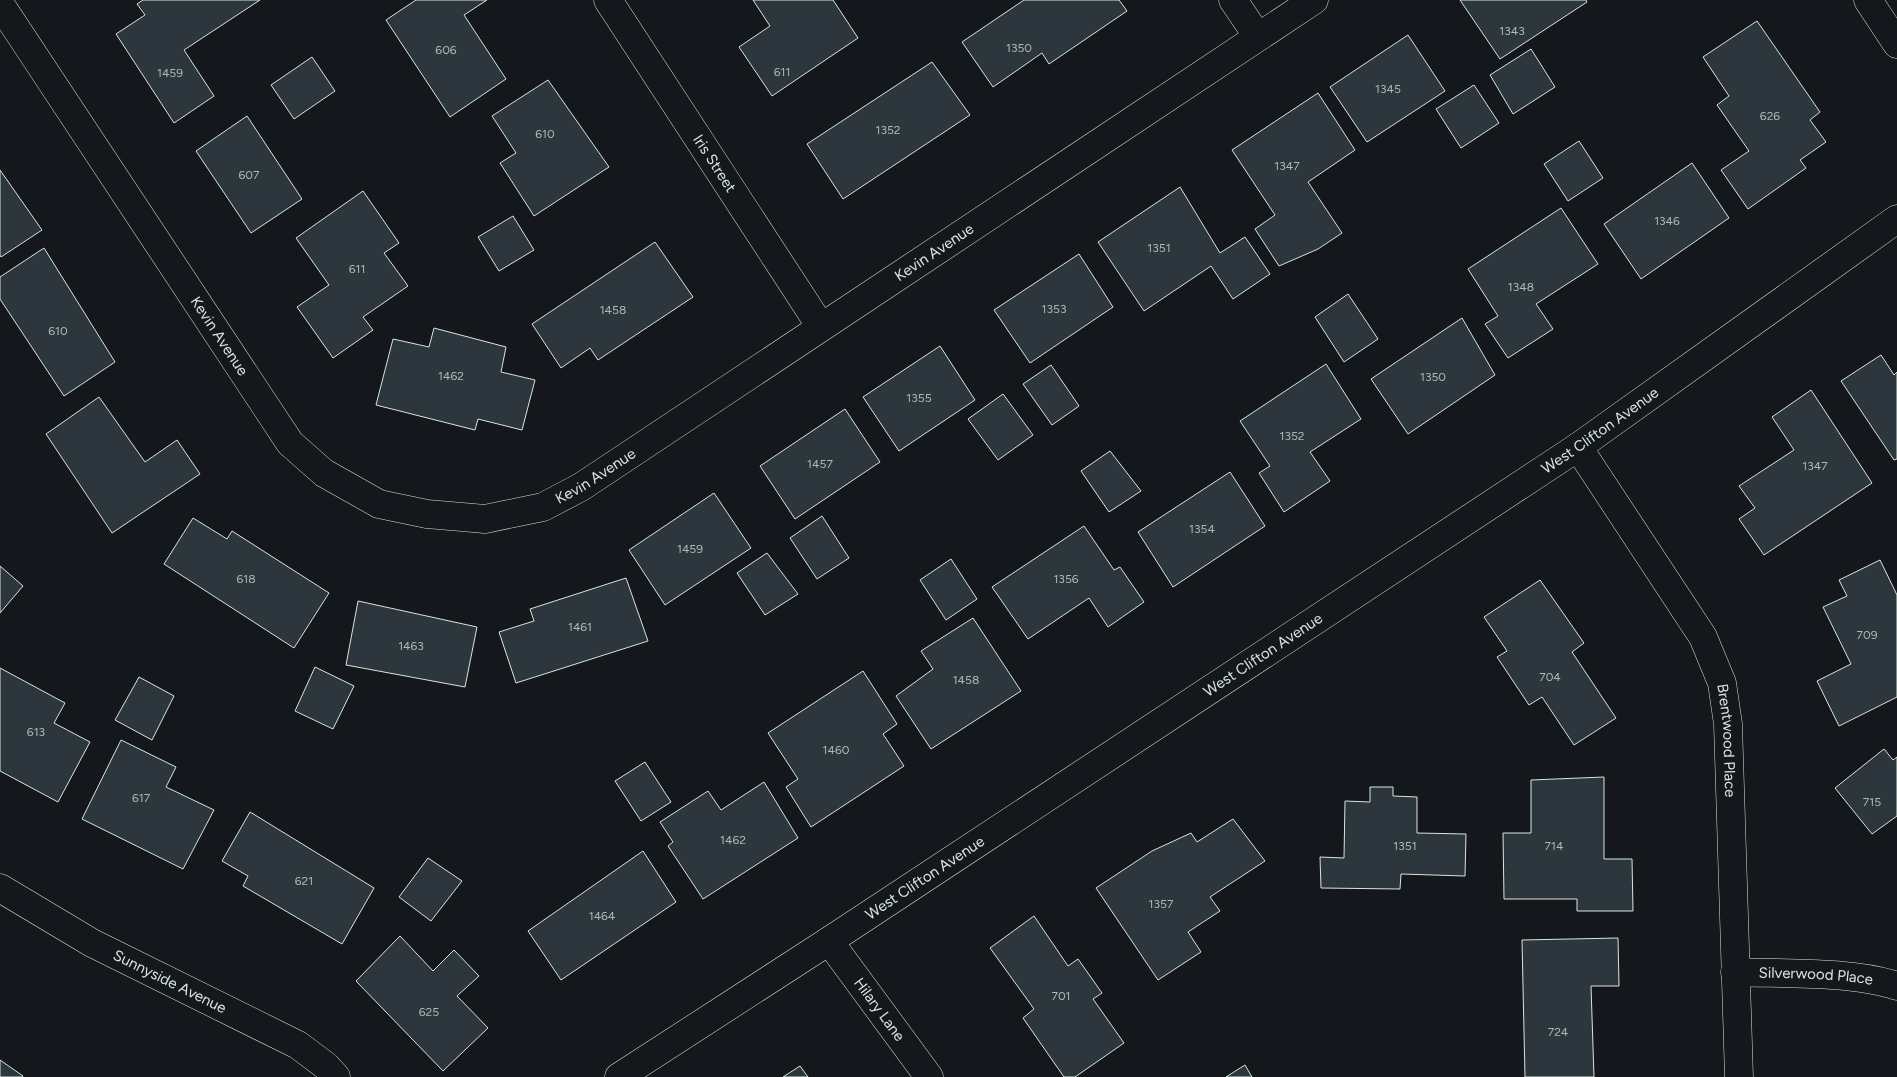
<svg xmlns="http://www.w3.org/2000/svg" width="1897" height="1077" font-family="Figtree,sans-serif">
  <style>
    .building { fill: #2c363c; stroke: #d8e6dc }
    .lines { fill: none; stroke-linecap: round; stroke-linejoin: round }
    .minor-casing { stroke: #d8e6dc; stroke-width: 29 }
    .tertiary-casing { stroke: #d8e6dc; stroke-width: 29 }
    .minor { stroke: #14181c; stroke-width: 28 }
    .tertiary { stroke: #14181c; stroke-width: 28 }
    .labels { text-anchor: middle; dominant-baseline: central; stroke-width: 4; stroke-linejoin: round; paint-order: stroke }
    .number-label { font-size: 12px; fill: #adbab4 }
    .street-label { font-size: 15px; fill: #d8e6dc; stroke: #14181c }
  </style>
  <rect width="100%" height="100%" fill="#14181c"/>
  <g class="building">
    <path d="M 143,0 L 260,0 L 184,50 L 214,96 L 174,123 L 116,34 L 145,15 L 137,4 Z"/>
    <path d="M 416,0 L 487,0 L 464,15 L 506,79 L 450,117 L 386,20 Z"/>
    <path d="M 753,0 L 833,0 L 858,38 L 772,96 L 739,47 L 770,26 Z"/>
    <path d="M 1024,0 L 1119,0 L 1127,11 L 1049,64 L 1042,53 L 993,87 L 962,42 Z"/>
    <path d="M 1460,0 L 1586,0 L 1587,2 L 1500,59 Z"/>
    <path d="M 1757,21 L 1820,112 L 1810,120 L 1826,142 L 1800,160 L 1806,168 L 1748,209 L 1721,170 L 1749,151 L 1717,105 L 1729,96 L 1703,57 Z"/>
    <path d="M 1408,35 L 1445,91 L 1367,142 L 1330,87 Z"/>
    <path d="M 1531,49 L 1555,87 L 1513,114 L 1490,75 Z"/>
    <path d="M 312,57 L 335,91 L 294,119 L 271,85 Z"/>
    <path d="M 932,62 L 970,115 L 843,199 L 807,144 Z"/>
    <path d="M 548,80 L 609,167 L 534,216 L 500,163 L 516,153 L 492,116 Z"/>
    <path d="M 1474,85 L 1499,123 L 1461,148 L 1436,109 Z"/>
    <path d="M 1318,93 L 1355,150 L 1308,182 L 1342,233 L 1318,249 L 1279,266 L 1255,229 L 1275,215 L 1232,150 Z"/>
    <path d="M 247,116 L 302,199 L 251,233 L 196,151 Z"/>
    <path d="M 1579,141 L 1603,178 L 1568,201 L 1544,164 Z"/>
    <path d="M 1692,163 L 1729,218 L 1641,279 L 1604,224 Z"/>
    <path d="M 0,170 L 42,230 L 1,257 L 0,255 Z"/>
    <path d="M 1180,187 L 1220,253 L 1245,237 L 1270,274 L 1233,299 L 1211,266 L 1144,311 L 1098,242 Z"/>
    <path d="M 363,191 L 399,243 L 384,253 L 408,286 L 363,317 L 373,330 L 333,358 L 297,307 L 329,285 L 296,238 Z"/>
    <path d="M 1561,208 L 1598,264 L 1536,304 L 1553,329 L 1508,358 L 1485,324 L 1498,316 L 1468,269 Z"/>
    <path d="M 513,216 L 534,250 L 499,271 L 478,237 Z"/>
    <path d="M 655,242 L 693,297 L 598,360 L 590,348 L 561,368 L 532,324 Z"/>
    <path d="M 44,248 L 115,362 L 64,396 L 0,299 L 0,277 Z"/>
    <path d="M 1079,254 L 1113,307 L 1030,363 L 994,310 Z"/>
    <path d="M 1348,294 L 1378,339 L 1344,362 L 1315,317 Z"/>
    <path d="M 1462,318 L 1495,375 L 1408,434 L 1371,379 Z"/>
    <path d="M 434,328 L 506,347 L 501,372 L 535,380 L 522,430 L 478,419 L 475,430 L 376,405 L 393,339 L 429,347 Z"/>
    <path d="M 940,346 L 975,400 L 899,451 L 863,397 Z"/>
    <path d="M 1881,355 L 1894,375 L 1897,372 L 1897,459 L 1894,460 L 1841,381 Z"/>
    <path d="M 1326,364 L 1361,419 L 1310,452 L 1330,481 L 1284,512 L 1259,473 L 1270,466 L 1240,421 Z"/>
    <path d="M 1051,365 L 1079,406 L 1052,425 L 1023,384 Z"/>
    <path d="M 1811,390 L 1872,483 L 1764,555 L 1739,519 L 1755,508 L 1739,486 L 1794,450 L 1772,417 Z"/>
    <path d="M 1003,394 L 1033,435 L 998,460 L 968,419 Z"/>
    <path d="M 99,397 L 145,462 L 177,440 L 200,474 L 112,533 L 46,434 Z"/>
    <path d="M 845,409 L 880,462 L 795,519 L 760,466 Z"/>
    <path d="M 1110,451 L 1141,491 L 1109,512 L 1081,471 Z"/>
    <path d="M 1230,472 L 1265,526 L 1173,587 L 1138,532 Z"/>
    <path d="M 714,493 L 751,548 L 665,605 L 629,550 Z"/>
    <path d="M 822,516 L 849,558 L 817,579 L 790,538 Z"/>
    <path d="M 193,518 L 227,539 L 232,531 L 329,593 L 294,648 L 164,564 Z"/>
    <path d="M 1084,526 L 1114,570 L 1120,567 L 1144,602 L 1108,627 L 1089,598 L 1028,639 L 992,587 Z"/>
    <path d="M 767,553 L 798,594 L 765,615 L 737,573 Z"/>
    <path d="M 951,559 L 977,599 L 946,620 L 920,580 Z"/>
    <path d="M 1880,560 L 1897,595 L 1897,697 L 1839,726 L 1817,681 L 1851,664 L 1823,607 L 1847,596 L 1839,580 Z"/>
    <path d="M 0,566 L 23,586 L 0,613 Z"/>
    <path d="M 626,578 L 648,641 L 516,683 L 499,632 L 534,621 L 530,609 Z"/>
    <path d="M 1540,580 L 1584,643 L 1572,652 L 1616,718 L 1574,745 L 1542,697 L 1529,705 L 1497,657 L 1507,651 L 1484,617 Z"/>
    <path d="M 358,601 L 477,627 L 465,687 L 346,665 Z"/>
    <path d="M 973,618 L 1021,691 L 931,749 L 896,696 L 933,669 L 921,651 Z"/>
    <path d="M 315,667 L 354,686 L 333,729 L 295,711 Z"/>
    <path d="M 0,668 L 65,703 L 54,723 L 90,742 L 58,802 L 0,771 Z"/>
    <path d="M 863,671 L 897,724 L 883,734 L 904,766 L 811,827 L 786,787 L 798,779 L 768,733 Z"/>
    <path d="M 139,677 L 174,696 L 152,740 L 115,720 Z"/>
    <path d="M 121,740 L 176,767 L 166,787 L 214,810 L 183,869 L 82,819 Z"/>
    <path d="M 1884,749 L 1893,760 L 1897,757 L 1897,816 L 1872,834 L 1835,788 Z"/>
    <path d="M 645,762 L 671,802 L 641,821 L 615,781 Z"/>
    <path d="M 1604,777 L 1604,859 L 1632,859 L 1633,911 L 1577,911 L 1577,899 L 1504,899 L 1503,833 L 1531,833 L 1531,780 Z"/>
    <path d="M 764,782 L 798,838 L 703,899 L 668,846 L 673,842 L 660,822 L 708,791 L 721,810 Z"/>
    <path d="M 1370,787 L 1393,787 L 1393,796 L 1417,797 L 1417,833 L 1466,834 L 1465,876 L 1401,874 L 1400,889 L 1321,888 L 1320,857 L 1344,858 L 1345,801 L 1370,802 Z"/>
    <path d="M 250,812 L 374,888 L 342,944 L 243,886 L 248,876 L 222,861 Z"/>
    <path d="M 1233,819 L 1265,861 L 1210,897 L 1220,911 L 1188,932 L 1201,952 L 1158,980 L 1096,888 L 1152,851 L 1191,833 L 1197,842 Z"/>
    <path d="M 643,851 L 676,902 L 561,980 L 528,931 Z"/>
    <path d="M 428,858 L 462,881 L 431,921 L 399,897 Z"/>
    <path d="M 1034,916 L 1068,966 L 1078,959 L 1102,993 L 1093,999 L 1124,1043 L 1075,1077 L 1064,1077 L 1023,1018 L 1034,1009 L 990,948 Z"/>
    <path d="M 400,936 L 433,971 L 454,950 L 479,976 L 457,996 L 488,1028 L 443,1071 L 356,981 Z"/>
    <path d="M 1618,938 L 1619,986 L 1591,986 L 1594,1077 L 1525,1077 L 1522,940 Z"/>
    <path d="M 0,1060 L 23,1076 L 22,1077 L 0,1077 Z"/>
    <path d="M 1245,1065 L 1252,1077 L 1226,1077 Z"/>
    <path d="M 800,1066 L 808,1077 L 783,1077 Z"/>
  </g>
  <g class="lines">
    <g class="minor-casing">
      <g id="minor">
        <path id="s1" d="M 608,0 L 821,327"/>
        <path d="M 1233,0 L 1258,37"/>
        <path id="s2" d="M 0,4 L 290,443 L 324,473 L 379,504 L 427,514 L 485,519 L 543,507 L 581,487 L 1314,0"/>
        <path id="s3" d="M 1578,447 L 1703,637 L 1722,683 L 1728,724 L 1739,1077"/>
        <path id="s4" d="M 0,888 L 92,943 L 298,1045 L 326,1066 L 336,1077"/>
        <path id="s5" d="M 829,941 L 929,1077"/>
        <path id="s6" d="M 1735,972 C 1784,974 1852,971 1897,986"/>
        <path id="s7" d="M 619,1077 L 829,941 L 1578,447 L 1897,219"/>
      </g>
    </g>
    <g class="tertiary-casing">
      <path id="tertiary" d="M 1868,0 L 1897,44"/>
    </g>
    <use href="#minor" class="minor"/>
    <use href="#tertiary" class="tertiary"/>
  </g>
  <g class="labels">
    <g class="number-label">
      <text x="1512" y="31">1343</text>
      <text x="1019" y="48">1350</text>
      <text x="446" y="50">606</text>
      <text x="782" y="72">611</text>
      <text x="170" y="73">1459</text>
      <text x="1388" y="89">1345</text>
      <text x="1770" y="116">626</text>
      <text x="888" y="130">1352</text>
      <text x="545" y="134">610</text>
      <text x="1287" y="166">1347</text>
      <text x="249" y="175">607</text>
      <text x="1667" y="221">1346</text>
      <text x="1159" y="248">1351</text>
      <text x="357" y="269">611</text>
      <text x="1521" y="287">1348</text>
      <text x="1054" y="309">1353</text>
      <text x="613" y="310">1458</text>
      <text x="58" y="331">610</text>
      <text x="451" y="376">1462</text>
      <text x="1433" y="377">1350</text>
      <text x="919" y="398">1355</text>
      <text x="1292" y="436">1352</text>
      <text x="820" y="464">1457</text>
      <text x="1815" y="466">1347</text>
      <text x="1202" y="529">1354</text>
      <text x="690" y="549">1459</text>
      <text x="246" y="579">618</text>
      <text x="1066" y="579">1356</text>
      <text x="580" y="627">1461</text>
      <text x="1867" y="635">709</text>
      <text x="411" y="646">1463</text>
      <text x="1550" y="677">704</text>
      <text x="966" y="680">1458</text>
      <text x="36" y="732">613</text>
      <text x="836" y="750">1460</text>
      <text x="141" y="798">617</text>
      <text x="1872" y="802">715</text>
      <text x="733" y="840">1462</text>
      <text x="1405" y="846">1351</text>
      <text x="1554" y="846">714</text>
      <text x="304" y="881">621</text>
      <text x="1161" y="904">1357</text>
      <text x="602" y="916">1464</text>
      <text x="1061" y="996">701</text>
      <text x="429" y="1012">625</text>
      <text x="1558" y="1032">724</text>
    </g>
    <g class="street-label">
      <text stroke="none"><textPath href="#s1" startOffset="195">Iris Street</textPath></text>
      <text stroke="none"><textPath href="#s2" startOffset="1268">Kevin Avenue</textPath></text>
      <text stroke="none"><textPath href="#s2" startOffset="398">Kevin Avenue</textPath></text>
      <text stroke="none"><textPath href="#s7" startOffset="1175">West Clifton Avenue</textPath></text>
      <text stroke="none"><textPath href="#s2" startOffset="862">Kevin Avenue</textPath></text>
      <text stroke="none"><textPath href="#s7" startOffset="770">West Clifton Avenue</textPath></text>
      <text stroke="none"><textPath href="#s3" startOffset="335">Brentwood Place</textPath></text>
      <text stroke="none"><textPath href="#s7" startOffset="365">West Clifton Avenue</textPath></text>
      <text stroke="none"><textPath href="#s6" startOffset="81">Silverwood Place</textPath></text>
      <text stroke="none"><textPath href="#s4" startOffset="194">Sunnyside Avenue</textPath></text>
      <text stroke="none"><textPath href="#s5" startOffset="85">Hilary Lane</textPath></text>
    </g>
  </g>
</svg>
